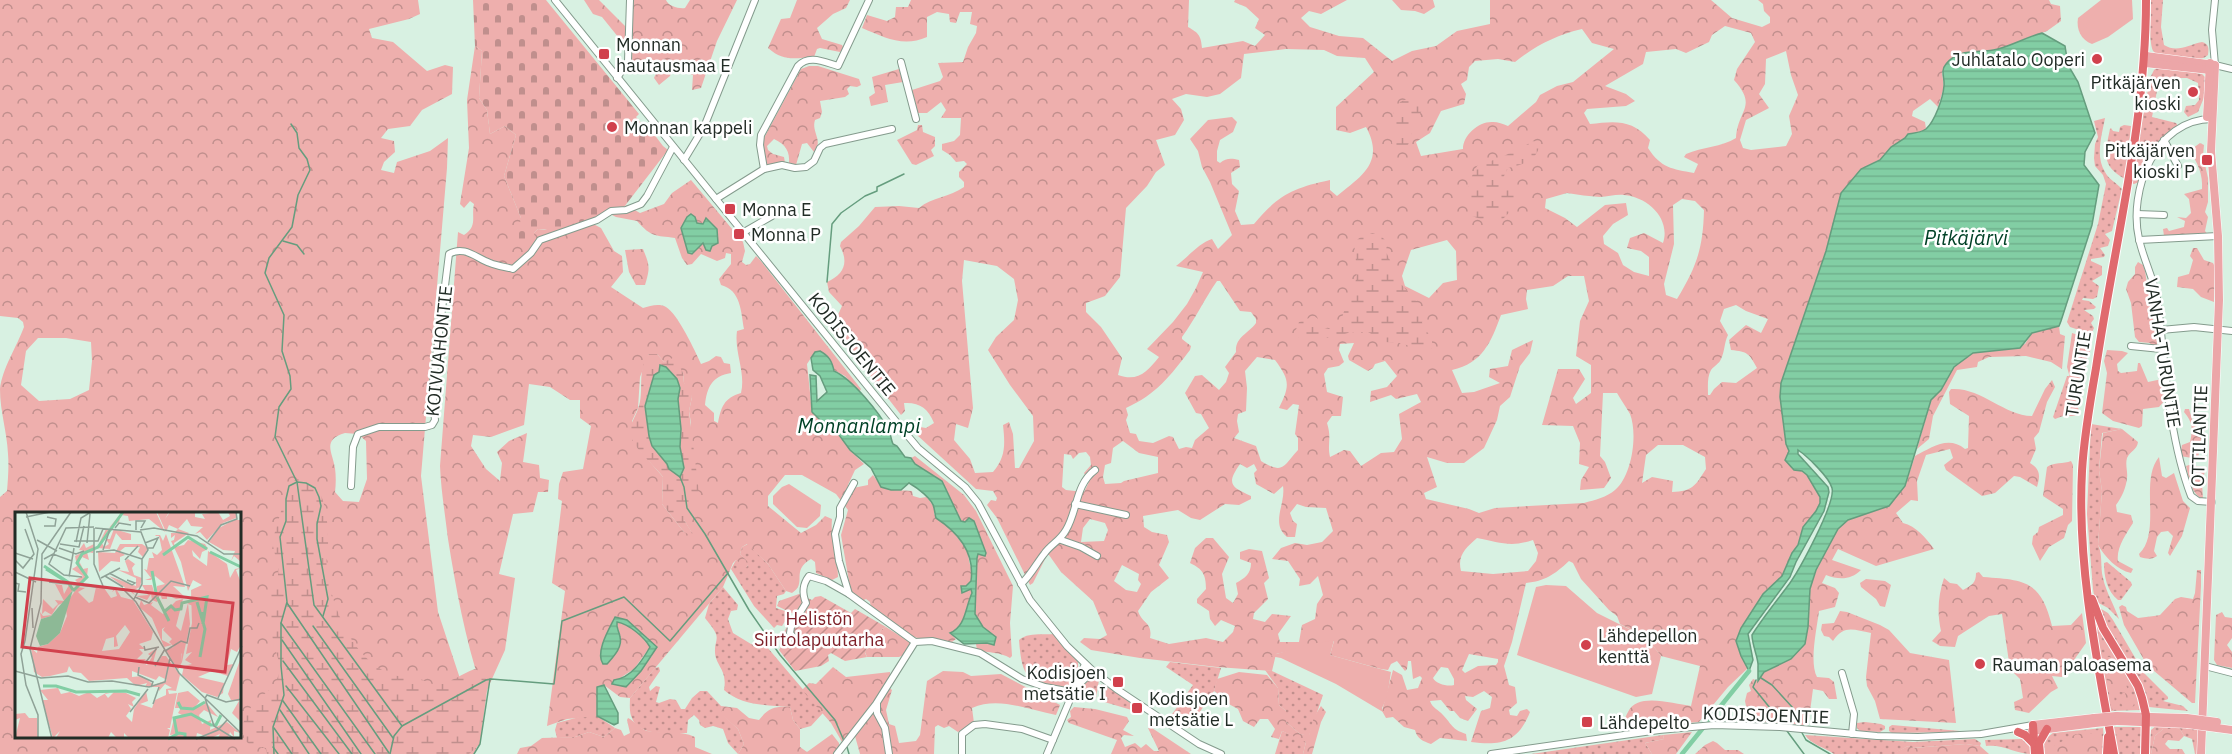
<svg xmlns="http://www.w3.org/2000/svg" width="2232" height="754" font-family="'IBM Plex Sans',sans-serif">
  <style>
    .grass { fill: url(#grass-dots) }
    .forest { fill: url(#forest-crowns); fill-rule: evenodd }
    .wetland { fill: url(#wetland-marsh); fill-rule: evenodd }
    .cemetery { fill: url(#cemetery-stones) }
    .garden { fill: url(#garden-furrows) }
    .pitch { fill: #eeafad }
    .water { fill: url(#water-rules); stroke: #659d7e; stroke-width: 1.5 }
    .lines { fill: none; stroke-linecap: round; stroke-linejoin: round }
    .stream { stroke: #659d7e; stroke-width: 1.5 }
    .canal { stroke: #82cea4; stroke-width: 4.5 }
    .minor-casing { stroke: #849b8d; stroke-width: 8 }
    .major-casing { stroke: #fff; stroke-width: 9 }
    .highway-casing { stroke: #fff; stroke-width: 10 }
    .minor { stroke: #fff; stroke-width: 6 }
    .major { stroke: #eca6a8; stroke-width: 8 }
    .highway { stroke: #e06a6e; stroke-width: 8 }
    .major-bridge-casing { stroke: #fff; stroke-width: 9; stroke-linecap: butt }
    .major-bridge { stroke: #eca6a8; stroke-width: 8 }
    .poi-dot { fill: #d1414d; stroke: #fff; stroke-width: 2 }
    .labels { text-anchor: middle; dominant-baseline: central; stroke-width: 5; stroke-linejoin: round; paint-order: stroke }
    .poi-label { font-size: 18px; fill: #222c26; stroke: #fff; text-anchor: start }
    .street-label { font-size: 18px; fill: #222c26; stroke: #fff }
    .park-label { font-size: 18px; fill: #7e2029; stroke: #fff }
    .water-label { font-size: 20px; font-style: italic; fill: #004126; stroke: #fff }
    .inset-river { fill: none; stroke: #82cea4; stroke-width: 3 }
    .inset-road { fill: none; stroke: #8fa297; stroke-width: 1.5 }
    .view { fill: #d1414d; fill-opacity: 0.15; stroke: #d1414d; stroke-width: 3 }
    .inset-edge { fill: none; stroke: #222c26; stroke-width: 3 }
  </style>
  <defs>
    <pattern id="grass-dots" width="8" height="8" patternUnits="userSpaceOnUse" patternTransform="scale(1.5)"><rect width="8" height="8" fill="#eeafad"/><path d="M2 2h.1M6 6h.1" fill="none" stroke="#c08f8d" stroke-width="1.8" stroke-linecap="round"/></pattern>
    <pattern id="forest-crowns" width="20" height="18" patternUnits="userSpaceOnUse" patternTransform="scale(1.5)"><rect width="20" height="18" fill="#eeafad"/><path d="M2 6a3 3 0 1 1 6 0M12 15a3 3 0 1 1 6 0" fill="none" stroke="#c08f8d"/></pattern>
    <pattern id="wetland-marsh" width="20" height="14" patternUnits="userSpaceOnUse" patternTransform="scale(1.5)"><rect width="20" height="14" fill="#eeafad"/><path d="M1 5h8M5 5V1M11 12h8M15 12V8" fill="none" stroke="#c08f8d"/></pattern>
    <pattern id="cemetery-stones" width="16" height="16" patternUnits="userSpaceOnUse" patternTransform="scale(1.5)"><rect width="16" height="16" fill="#eeafad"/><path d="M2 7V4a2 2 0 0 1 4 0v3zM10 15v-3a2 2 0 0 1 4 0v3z" fill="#c08f8d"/></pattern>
    <pattern id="garden-furrows" width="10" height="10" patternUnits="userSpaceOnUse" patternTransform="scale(1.5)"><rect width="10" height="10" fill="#eeafad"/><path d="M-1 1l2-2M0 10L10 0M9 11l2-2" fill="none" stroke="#c08f8d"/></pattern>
    <pattern id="water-rules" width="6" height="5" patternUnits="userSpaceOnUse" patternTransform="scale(1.5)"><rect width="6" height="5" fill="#82cea4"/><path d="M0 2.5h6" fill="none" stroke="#70b18d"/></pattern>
  </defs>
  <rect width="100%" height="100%" fill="#d8f1e2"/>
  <g class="grass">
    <path d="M 2151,0 L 2163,0 L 2161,27 L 2164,45 C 2177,53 2188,45 2202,42 C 2209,44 2209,48 2208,55 C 2200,62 2191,59 2181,58 C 2173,57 2159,58 2154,52 C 2148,46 2151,9 2151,0 Z"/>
    <path d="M 2158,67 L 2202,74 L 2206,78 L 2205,95 L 2198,112 L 2188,117 L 2184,112 L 2186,106 L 2195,105 L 2199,100 L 2198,83 L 2187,78 L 2161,78 L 2159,80 L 2152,117 L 2176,123 L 2178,126 C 2158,136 2149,163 2139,182 L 2134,184 L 2131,183 L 2150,78 L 2154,70 Z"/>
    <path d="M 2105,118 C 2102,135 2095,156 2105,172 C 2109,180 2117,183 2122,189 L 2112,231 L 2105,234 L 2110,240 L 2108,246 L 2100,248 L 2105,255 L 2104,257 L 2091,259 L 2091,261 L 2102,266 L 2102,275 L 2092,281 L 2099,286 L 2097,297 L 2093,299 L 2083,298 L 2082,300 L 2089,301 L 2096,307 L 2094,309 L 2084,310 L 2093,316 L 2094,319 L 2091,323 L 2094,328 L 2092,332 L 2088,333 L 2070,327 L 2067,322 L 2098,224 L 2106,184 L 2103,175 L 2095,166 L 2094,158 L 2095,144 L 2098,137 L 2094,121 Z"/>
    <path d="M 2124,125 L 2131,126 L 2125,179 C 2101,166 2105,153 2110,129 L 2111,128 L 2113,131 L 2119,132 L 2120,127 Z"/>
    <path d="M 2067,376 L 2070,376 L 2072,385 L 2070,398 L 2076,400 L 2079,411 L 2075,416 L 2063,416 L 2055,419 L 2053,417 Z"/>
    <path d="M 2091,424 L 2122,429 L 2102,433 L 2099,470 L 2102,491 L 2098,545 C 2103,554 2100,567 2103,578 C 2106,592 2114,605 2119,619 L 2108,608 L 2095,601 L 2093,589 L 2087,514 Z"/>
    <path d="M 748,544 L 768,564 L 786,591 L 784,594 L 777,596 L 776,608 L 788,612 L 789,615 L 782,626 L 777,625 L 774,628 L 754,606 L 731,569 L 736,560 L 747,567 L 748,563 L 740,554 L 742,547 Z"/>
    <path d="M 2107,562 L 2131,582 L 2132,585 L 2121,600 L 2118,600 C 2107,591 2104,577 2104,563 Z"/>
    <path d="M 723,587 L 738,605 L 737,610 L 731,611 L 728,619 L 733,633 L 751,644 L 767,647 L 823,713 L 811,726 L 800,729 L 793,720 L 790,707 C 767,705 742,706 724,690 C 728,668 714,666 715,649 C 715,643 718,640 716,634 C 714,629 709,623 705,618 L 709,604 Z"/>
    <path d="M 2098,607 L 2108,613 L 2113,620 L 2144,673 L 2168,697 L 2168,699 L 2163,701 L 2183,706 L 2188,711 L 2149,707 L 2107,632 Z"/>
    <path d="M 2093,613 C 2098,623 2102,633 2107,643 C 2119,665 2138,684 2141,710 L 2109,711 Z"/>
    <path d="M 1054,634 L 1078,662 L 1078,674 L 1070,687 L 1066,689 C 1027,683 1022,679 1019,640 C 1028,632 1042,635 1054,634 Z"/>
    <path d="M 1170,662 L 1221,668 L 1214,691 L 1189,728 L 1170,717 L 1193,685 L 1166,667 Z"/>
    <path d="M 659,667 L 660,671 L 649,687 L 650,691 L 656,686 L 660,687 L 656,702 L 659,703 L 670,699 L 676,700 L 681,709 L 685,709 L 692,698 L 700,691 L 707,691 L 721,706 L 723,715 L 738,729 L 744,744 L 738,754 L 728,743 L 723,729 L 713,726 L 705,728 L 700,725 L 699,720 L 694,715 L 688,720 L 687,733 C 671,733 639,737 632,718 C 629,712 630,704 630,698 L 655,668 Z"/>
    <path d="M 1265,670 L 1272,671 L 1323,695 L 1309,736 L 1300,734 L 1286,722 L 1286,711 L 1279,705 L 1278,688 Z"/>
    <path d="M 1092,678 L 1099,680 L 1096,698 L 1091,700 L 1074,698 L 1077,690 Z"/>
    <path d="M 1101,684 L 1113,690 L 1136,707 L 1135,711 L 1101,701 Z"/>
    <path d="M 583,716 L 597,716 L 615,728 L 604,737 L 589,732 L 575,737 L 557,738 L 555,730 L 557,723 Z"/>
    <path d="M 1865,722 L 1881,724 L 1885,726 L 1885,729 L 1880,732 L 1860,731 L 1857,728 L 1857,723 Z"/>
    <path d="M 1892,725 L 1960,731 L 1961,732 L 1892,733 L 1889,731 L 1889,727 Z"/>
    <path d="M 2157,725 L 2199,728 L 2198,754 L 2195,754 L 2192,739 L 2184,736 L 2180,729 L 2163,729 L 2155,736 L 2151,754 L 2148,754 L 2151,730 Z"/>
    <path d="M 2113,727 L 2141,727 L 2142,754 L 2117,754 Z"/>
    <path d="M 2103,728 L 2105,754 L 2043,754 L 2044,740 L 2053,733 Z"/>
    <path d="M 1282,731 L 1304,740 L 1306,742 L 1303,754 L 1275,754 Z"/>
    <path d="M 1663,735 L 1664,739 L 1645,743 L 1652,754 L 1531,754 Z"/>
    <path d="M 1805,735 L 1913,742 L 1975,739 L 1981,743 L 1980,746 L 1966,744 L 1912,748 L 1908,746 L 1897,752 L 1897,754 L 1834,754 C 1824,747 1812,745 1805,735 Z"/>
    <path d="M 2022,739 L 2030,746 L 2032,754 C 2016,754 2003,744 1986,746 L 1985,740 Z"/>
  </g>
  <g class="forest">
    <path d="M 0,0 L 418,0 L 420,14 L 409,19 L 369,29 L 372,38 L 393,42 L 427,71 L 445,65 L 453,67 L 452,94 L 422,110 L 410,126 L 388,129 L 381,138 L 394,141 L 395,152 L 384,162 L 381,170 L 394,173 L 397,162 L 430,151 L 448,138 L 447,168 L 421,476 L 438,612 L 480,739 L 474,754 L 0,754 L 0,497 L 7,491 C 8,479 9,466 8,454 C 7,431 0,412 0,389 C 2,369 17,346 24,327 L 23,322 L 18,318 L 0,316 ZM 38,338 L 66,338 L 91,342 L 92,361 L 89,390 L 70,399 L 39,401 L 21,385 L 26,351 ZM 345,433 L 358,434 L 366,441 L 367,479 L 359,502 L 343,501 L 335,492 C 336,484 336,476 335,468 C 332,451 322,440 345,433 ZM 16,514 L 240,514 L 240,738 L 16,738 Z"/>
    <path d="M 584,0 L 599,0 L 625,26 L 627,48 L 602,17 L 593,14 Z"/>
    <path d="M 633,0 L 666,0 C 668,6 679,9 685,8 L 690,0 L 737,0 L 717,41 L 701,88 L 692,90 L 693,75 L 678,69 L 672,70 L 670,76 L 659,85 L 654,78 L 657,71 L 655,64 L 648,59 L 644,59 L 640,67 L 636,69 L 632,66 Z"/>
    <path d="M 797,0 L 850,0 L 846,8 L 833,14 L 817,28 L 822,39 L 842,45 L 844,49 L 840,52 L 820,48 L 817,49 L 814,57 C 795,58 784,62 768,48 L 781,19 L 790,18 Z"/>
    <path d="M 911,0 L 1189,0 L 1188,27 C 1199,33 1201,36 1202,48 L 1243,41 L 1255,46 L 1265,35 L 1255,28 L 1259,19 L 1246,7 L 1234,2 L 1235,0 L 1347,0 L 1321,14 L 1309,11 L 1301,18 L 1310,27 L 1339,36 L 1363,38 L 1392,61 L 1412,51 L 1436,46 L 1457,31 L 1490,24 L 1490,0 L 1711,0 L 1732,18 L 1762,27 L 1770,23 L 1770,17 L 1764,11 L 1763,4 L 1758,0 L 2049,0 L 2051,4 L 2060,6 L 2061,21 L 2047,31 L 1999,49 L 1959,54 L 1949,60 L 1942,73 L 1944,87 L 1938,107 L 1930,99 L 1913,111 L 1912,116 L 1925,122 L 1926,129 L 1891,147 L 1880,160 L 1861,169 L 1841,193 L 1826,251 L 1781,383 L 1780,397 L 1786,444 L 1789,451 L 1785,460 L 1807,475 L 1820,497 L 1820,503 L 1816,511 L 1803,527 L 1798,545 L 1792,553 L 1782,577 L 1763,594 L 1741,628 L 1741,656 L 1748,668 L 1728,687 L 1699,722 L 1687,723 L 1665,719 L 1626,725 C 1625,719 1625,717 1628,712 C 1637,692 1673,704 1691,706 L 1700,666 L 1661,656 L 1647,638 L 1620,624 L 1617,616 L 1609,610 L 1581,579 L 1573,563 L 1569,561 C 1554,575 1545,581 1526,583 L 1512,642 L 1504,666 L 1509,685 L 1515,687 L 1517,703 L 1509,710 L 1510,715 L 1517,716 L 1520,711 L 1527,709 L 1530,712 C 1518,742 1502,746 1471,742 L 1481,711 L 1490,708 L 1492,697 L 1484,691 L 1473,697 L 1465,696 L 1466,700 L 1477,709 L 1468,721 L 1460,718 L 1454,711 L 1450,711 L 1441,700 L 1430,701 C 1433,709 1438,709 1443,715 C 1452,724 1451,729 1466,734 L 1467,741 L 1440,738 L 1431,744 C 1423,741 1417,739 1415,730 L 1404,727 L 1393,717 L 1386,718 L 1382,711 L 1393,670 L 1402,675 L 1407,690 L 1418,688 L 1422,678 L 1420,676 L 1413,679 L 1411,661 L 1408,661 L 1407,669 L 1405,671 L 1397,661 L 1391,664 L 1388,670 L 1381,669 L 1330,655 L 1334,641 L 1276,654 L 1272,671 L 1217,667 L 1140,658 L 1091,650 L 1080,642 L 1084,638 L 1100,639 L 1107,635 L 1093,601 L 1061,572 L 1049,555 L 1047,555 L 1033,583 L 1030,585 L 997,518 L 987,505 L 991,500 L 996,501 L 997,498 L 993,491 L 976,489 L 917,435 L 911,428 L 914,426 L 926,428 L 934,423 C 928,408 919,402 904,403 L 905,411 L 901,415 L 852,352 L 831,330 L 842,306 L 829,292 L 827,282 C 844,274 849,263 840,246 L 841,242 L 859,226 L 875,207 L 899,206 L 919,208 C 932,197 950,197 964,187 L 964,182 L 959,177 L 959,172 L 967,164 L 964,161 L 956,162 L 950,155 L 942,150 L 942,144 L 954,141 L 960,135 L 961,118 L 941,118 L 946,110 L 941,102 L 927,113 L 918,113 L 912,90 L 940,81 L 943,77 L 938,63 L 963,62 L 968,47 L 976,33 L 977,26 L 970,24 L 972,12 L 960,12 L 956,23 L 950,22 L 949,14 L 937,12 L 927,17 L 927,37 C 903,48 884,37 862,28 L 867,15 L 887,21 L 895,17 L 896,7 L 908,7 ZM 1725,26 L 1751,33 L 1755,42 L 1737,69 L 1734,80 C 1758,107 1738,109 1736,138 C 1722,147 1702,147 1686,154 L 1684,157 L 1698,164 L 1694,173 C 1672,169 1661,168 1648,148 L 1650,140 C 1632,119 1615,121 1590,124 L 1584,113 L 1587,109 L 1626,106 L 1635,101 L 1626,94 L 1605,86 L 1643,64 L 1646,52 L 1676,49 L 1686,53 L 1709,42 L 1712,35 ZM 1582,29 L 1592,43 L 1614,49 L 1573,82 L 1557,86 L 1540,95 L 1536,102 L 1508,126 C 1503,124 1498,122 1493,122 C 1479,121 1463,135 1463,149 L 1421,156 L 1416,142 L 1430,133 L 1441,111 L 1464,104 L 1466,94 L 1461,84 L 1467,80 L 1469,67 L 1475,61 L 1498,59 L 1515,62 C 1535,46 1556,35 1582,29 ZM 1286,49 L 1324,50 L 1337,56 L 1365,58 L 1374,72 L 1336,107 L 1336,130 L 1350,133 L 1366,127 C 1385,162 1362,176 1337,196 L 1330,190 L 1330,180 C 1293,188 1278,195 1254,224 L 1241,225 L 1235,211 L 1239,191 L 1232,184 L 1231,173 L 1240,167 L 1239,160 C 1231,158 1226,158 1220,163 L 1217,161 L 1217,151 L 1220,140 L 1233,132 L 1237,122 L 1232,117 L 1208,120 L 1190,139 L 1198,151 L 1202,167 L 1210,182 L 1232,235 L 1218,249 L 1212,239 C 1199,243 1188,257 1176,266 L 1203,272 L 1196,288 L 1187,304 L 1173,322 L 1147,349 L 1159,357 C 1147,372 1138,382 1118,375 L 1122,358 L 1101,327 L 1086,312 L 1086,303 L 1105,296 L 1120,277 L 1126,208 L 1147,186 L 1156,172 L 1165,165 L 1156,140 L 1175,135 L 1184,120 L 1181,109 L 1172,99 L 1186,94 L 1207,97 L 1220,94 L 1241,78 L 1244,54 ZM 1786,51 L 1791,75 L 1798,95 L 1789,116 L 1792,134 L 1786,146 L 1751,150 L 1743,148 L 1740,140 L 1746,120 L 1769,108 L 1759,94 L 1765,84 L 1766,59 ZM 1567,193 C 1578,195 1589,196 1600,197 C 1608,197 1616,194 1624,195 C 1648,197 1671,219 1663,243 L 1644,233 L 1630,238 L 1627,248 L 1641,251 L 1649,257 L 1649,276 L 1634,272 L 1623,265 L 1618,253 L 1604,244 L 1603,236 L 1613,224 L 1628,215 L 1626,203 L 1605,205 L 1577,227 L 1565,218 L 1545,208 L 1546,199 ZM 1682,199 L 1695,201 L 1704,210 C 1703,248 1697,266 1677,299 L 1666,295 L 1664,284 L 1674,244 L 1673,205 ZM 1447,240 L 1456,251 L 1457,280 L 1443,283 L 1429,298 L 1405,286 L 1402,276 L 1411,250 ZM 964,260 L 997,266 L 1014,279 L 1018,300 L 1014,320 L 996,337 L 988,350 L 1010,385 L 1033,416 L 1034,441 L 1019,468 L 1015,468 L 1013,434 L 1009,422 L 1003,425 C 1005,444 1006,457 993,472 L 975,473 L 970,459 L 954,440 L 956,424 L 968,428 L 973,408 L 962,281 ZM 1568,276 L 1584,276 L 1589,301 L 1580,321 L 1576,356 L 1591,365 L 1591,393 L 1576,404 L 1573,398 L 1585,379 L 1579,369 L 1558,369 L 1542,425 L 1573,426 L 1580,443 L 1579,464 L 1589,467 L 1581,480 L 1580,490 L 1604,488 L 1611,478 L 1605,462 L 1600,456 L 1603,393 L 1617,393 C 1621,400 1626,407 1630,414 C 1638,434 1632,476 1615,490 C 1607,497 1595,500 1584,503 L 1495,508 L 1479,513 L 1469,509 L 1426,499 L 1424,493 L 1437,487 L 1427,457 L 1447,463 L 1464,463 L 1484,448 L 1497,420 L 1500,406 L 1510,397 L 1520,366 L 1530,353 L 1533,340 L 1512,350 L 1508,366 L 1490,369 L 1489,377 L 1500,383 L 1474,392 L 1462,393 L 1452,370 C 1483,363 1491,342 1501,315 L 1528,309 L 1526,299 L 1527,290 L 1553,286 ZM 1217,281 L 1220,281 L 1240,311 L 1251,312 L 1256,319 L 1256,323 C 1248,334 1235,337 1236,352 L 1225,367 L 1229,373 L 1226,382 L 1219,390 L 1202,375 L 1195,376 L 1185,393 L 1196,413 L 1201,414 L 1209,428 L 1195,440 L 1192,448 L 1186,447 L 1179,449 L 1173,437 L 1169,436 L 1153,443 L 1139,441 L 1136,434 L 1130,433 L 1126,420 L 1128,415 L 1126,408 C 1157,394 1170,376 1190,350 L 1191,346 L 1182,339 L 1182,337 C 1195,319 1204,300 1217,281 ZM 1736,305 L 1746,311 L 1768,319 L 1761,333 L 1746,325 L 1729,340 L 1731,350 C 1748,352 1749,353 1757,368 L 1736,383 L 1722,382 L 1714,389 L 1710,395 L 1708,395 C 1708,387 1707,377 1711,370 C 1715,365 1719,364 1721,359 C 1725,351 1724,343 1728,335 L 1720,321 L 1724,309 ZM 1354,343 L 1348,356 L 1349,360 L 1368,371 L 1373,368 L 1375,364 L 1385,361 L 1397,376 L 1387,387 L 1371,391 L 1370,402 L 1391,395 L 1396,399 L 1417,394 L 1421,402 L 1399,414 L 1402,439 L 1394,452 L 1381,453 L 1361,466 L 1350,451 L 1344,450 L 1330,457 C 1327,443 1332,439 1327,423 L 1332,416 L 1341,416 L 1343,397 L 1327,392 L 1324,374 L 1328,368 L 1339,366 L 1344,362 L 1339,350 L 1340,344 ZM 1257,357 L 1275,360 C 1290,380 1290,386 1279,408 L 1287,410 L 1293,404 L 1299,405 L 1295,434 L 1298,438 L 1298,450 C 1283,466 1284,475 1261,461 L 1256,446 L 1234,438 L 1239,432 L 1237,421 L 1238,414 L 1246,411 L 1247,388 L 1245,371 ZM 1123,441 L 1139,453 L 1158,457 L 1158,473 L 1124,481 L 1121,483 L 1105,484 L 1103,477 L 1105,465 L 1111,463 L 1113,448 ZM 1658,445 L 1683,445 L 1705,457 L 1706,469 C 1695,486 1693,491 1672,492 L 1673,481 L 1652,477 L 1642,483 L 1646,455 ZM 1086,452 L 1090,457 L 1091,465 L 1084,473 L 1089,482 L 1084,492 L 1066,490 L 1062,487 L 1064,454 L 1071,455 L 1073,459 L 1079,453 ZM 1240,464 L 1247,468 L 1254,464 L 1257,470 L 1254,473 L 1256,484 L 1274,494 L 1283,486 C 1286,504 1270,523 1287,537 L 1295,537 L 1297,524 L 1293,521 L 1290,513 L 1297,504 L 1306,507 L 1326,508 L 1333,531 L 1322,542 L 1307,545 L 1295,543 L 1281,548 L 1272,559 L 1288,561 L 1300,579 L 1299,586 L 1310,584 L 1318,576 L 1323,595 L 1317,604 L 1315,619 L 1302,625 L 1299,642 L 1280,642 L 1278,634 L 1291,616 L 1272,614 L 1265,622 L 1253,619 L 1254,613 L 1268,599 L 1264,583 L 1269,578 L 1262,551 L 1249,549 L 1240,552 L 1240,559 L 1251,563 C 1251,574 1245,578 1236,583 L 1238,594 L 1233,603 L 1226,598 L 1222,574 L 1229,557 L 1213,538 L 1206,538 L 1195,548 L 1190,563 C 1203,569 1206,575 1206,589 L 1197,599 L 1197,603 L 1209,611 L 1210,619 L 1215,626 L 1221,620 L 1235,626 L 1233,632 L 1223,642 L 1206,638 L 1169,644 L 1150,638 C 1153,622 1142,624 1138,611 L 1151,592 L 1169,578 L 1159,565 L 1169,542 L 1167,535 L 1152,532 L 1144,527 L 1143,516 L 1178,510 L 1191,518 L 1200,520 L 1225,504 L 1239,505 L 1251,499 L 1251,496 C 1231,487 1226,484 1240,464 ZM 1090,519 L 1105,523 L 1108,530 L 1104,541 L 1081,542 L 1083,528 ZM 1477,538 C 1499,542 1510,548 1533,540 L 1538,553 L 1536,561 L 1528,571 L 1493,574 L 1461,571 C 1457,555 1466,548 1477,538 ZM 1122,565 L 1139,574 L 1138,580 L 1141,584 L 1137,592 L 1126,590 L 1114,581 ZM 1469,654 L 1498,659 L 1498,662 L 1496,665 L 1478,666 L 1465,673 L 1462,670 ZM 1441,667 L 1448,668 L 1454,679 L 1454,685 C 1448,687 1436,684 1433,678 Z"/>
    <path d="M 1392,0 L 1433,0 L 1435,7 L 1424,14 L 1415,11 L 1401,10 Z"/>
    <path d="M 475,46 L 482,51 L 479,98 L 487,110 L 490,134 L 505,126 L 516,135 L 504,176 L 521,218 L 534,233 L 538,229 L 545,230 L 578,216 L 601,228 L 614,251 L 622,256 L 623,272 L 611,287 L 643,308 C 650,306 659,303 666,307 C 678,314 695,351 701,364 L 709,361 L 716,356 L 721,357 L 724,363 L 730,364 L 731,373 C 712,376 707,387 705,405 L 714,413 L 714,421 L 718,423 C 721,407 724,398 741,393 C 746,372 734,352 737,331 L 744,329 C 741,312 741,290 721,285 L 719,279 L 731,264 L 731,254 L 726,253 L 725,258 L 717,261 L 701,254 L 692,264 L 687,265 L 682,258 L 675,238 C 655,235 652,238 637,221 L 616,217 L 606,212 L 625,207 L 626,205 L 640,213 L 664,204 L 672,193 L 691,180 L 743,242 L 745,251 L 742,262 L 746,265 L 750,264 L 756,256 L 760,260 L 861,389 L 860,391 L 857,390 L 845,376 L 811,358 L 807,364 L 811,402 L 834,424 L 839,435 L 850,450 L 864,464 L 855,470 L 848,485 L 853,488 L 868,485 L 868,480 L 873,475 C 886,494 891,489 912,491 L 913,496 L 920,498 L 927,497 L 934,507 L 934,514 L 951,529 L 968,551 L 969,561 L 972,571 L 971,581 L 962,593 L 971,589 L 972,593 C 965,607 966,626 950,633 L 956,639 L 952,642 L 921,639 L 911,636 L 871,608 L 870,602 L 866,599 L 862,601 L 851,593 L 841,535 L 848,510 L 836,494 L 802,475 L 785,475 L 768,496 L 768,506 L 801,533 L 816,525 L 825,516 L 832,519 C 830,542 838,556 838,577 L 832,580 L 816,573 L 815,562 L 811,559 C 790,571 808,583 792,593 L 786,591 L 768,564 L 747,544 L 742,547 L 740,554 L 749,563 L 746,568 L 736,560 L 733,563 L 723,587 L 630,698 L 620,697 L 604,685 L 597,687 L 597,716 L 567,719 L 547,726 L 565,591 L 552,583 L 562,501 L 558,499 L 559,484 L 563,472 L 583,469 L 591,426 L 580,418 L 580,400 L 570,400 L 550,387 L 529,384 L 524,425 L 491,437 L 473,435 L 471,446 L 486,469 L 500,481 L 502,463 L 497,452 L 509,441 L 527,433 L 523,462 L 539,465 L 540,478 L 549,480 L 548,492 L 538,492 L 533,512 L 513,514 L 499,574 L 515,578 L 505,650 L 487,690 L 481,687 C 465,638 456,589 448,539 C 445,514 441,490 440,466 L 458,232 L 464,235 C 478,226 471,217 474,204 L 470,201 L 464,208 L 460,204 L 469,148 L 467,100 ZM 649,354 L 657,354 L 664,362 L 671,360 L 683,373 L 684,383 L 692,397 L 689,411 L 691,423 L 684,520 L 692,533 L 684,532 L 662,504 L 663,477 L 637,447 L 632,421 L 638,408 L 640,377 ZM 615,618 L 648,638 L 652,656 L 626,687 L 617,680 L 634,669 L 650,647 C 644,637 629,624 617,622 C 617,628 620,631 620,637 C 622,647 613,656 607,664 L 603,664 C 598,648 607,632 615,618 Z"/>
    <path d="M 809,66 L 818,66 L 859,79 L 861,85 L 857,87 L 850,86 L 847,89 L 849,94 L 845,97 L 820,101 L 822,112 L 820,118 L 815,120 C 811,132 824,141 814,152 L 807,143 L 802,144 L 796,165 L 789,164 C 790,151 786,145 774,139 L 767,146 L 768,150 L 773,154 L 784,157 L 785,163 L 767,166 L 762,144 L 764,138 L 801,69 Z"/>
    <path d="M 899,69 L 903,82 L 885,85 L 888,102 L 871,106 L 869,97 L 875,93 L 872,77 Z"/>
    <path d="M 918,125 L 922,125 L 923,132 L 935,137 L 935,146 L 931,150 L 934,156 L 916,165 L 912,164 L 897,140 L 917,130 Z"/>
    <path d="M 2200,143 L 2204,145 L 2203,156 L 2208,178 L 2208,202 L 2205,212 L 2208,217 L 2205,231 L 2209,236 L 2164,236 L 2163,229 L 2167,228 L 2169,231 L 2184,227 L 2185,221 L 2177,217 L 2186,218 L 2191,213 L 2189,199 L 2184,194 L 2202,189 C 2203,175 2198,162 2189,151 Z"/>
    <path d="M 2193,248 L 2197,248 L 2204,260 L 2213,263 L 2215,267 L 2214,302 L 2201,297 L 2193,289 L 2177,287 L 2178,277 L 2189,274 L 2193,260 L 2190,256 Z"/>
    <path d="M 643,249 C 650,266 650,268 645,285 L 636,285 L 629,272 L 625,250 Z"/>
    <path d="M 2138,262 L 2143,265 L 2145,271 L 2158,349 L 2154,349 L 2150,343 L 2139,342 L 2135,337 L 2131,303 L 2126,289 L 2128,282 L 2135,274 L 2135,267 Z"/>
    <path d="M 2059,326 L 2060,334 L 2065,336 L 2062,369 L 2051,362 L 2026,356 L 1989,357 L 1978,362 L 1977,367 L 1957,370 L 1933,416 L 1929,439 L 1917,449 L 1931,400 L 1941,390 L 1954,367 L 1973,353 L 2025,344 L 2032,333 Z"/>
    <path d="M 2072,333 L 2091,339 L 2091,349 L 2087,357 L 2082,394 L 2080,400 L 2070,398 L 2072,385 L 2067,367 Z"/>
    <path d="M 2107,350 L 2122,351 L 2128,353 L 2117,364 L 2118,371 L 2121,373 L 2137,371 L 2138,363 L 2140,363 L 2148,382 L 2162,379 L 2165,383 L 2166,399 L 2159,407 L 2143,409 L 2142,426 L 2139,428 L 2113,421 L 2102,413 L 2107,373 L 2104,361 Z"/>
    <path d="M 2052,380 L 2055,387 L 2047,402 L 2039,432 L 2034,438 L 2036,449 L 2030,463 C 2041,470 2040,476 2037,487 L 2020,477 L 2014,476 L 1995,493 L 1982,496 L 1946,470 L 1944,465 L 1953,458 L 1950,449 L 1926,455 L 1917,481 L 1918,501 L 1911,500 L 1896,513 L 1903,523 C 1916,526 1926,538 1934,549 L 1876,566 L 1838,549 L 1832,560 L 1861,570 C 1851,580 1839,580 1826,575 L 1822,583 L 1835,588 L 1839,593 L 1835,607 L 1819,611 C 1817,628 1809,662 1817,677 L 1829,678 L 1834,682 L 1837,699 L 1829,699 L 1823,691 L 1813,689 L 1809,719 L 1804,725 L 1749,721 L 1745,701 L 1747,693 L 1751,691 L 1749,685 L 1753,679 L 1758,681 L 1763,672 L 1774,668 L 1809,613 L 1810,589 L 1816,570 L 1838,529 L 1848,520 L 1889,506 L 1905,486 L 1915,456 C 1931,448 1948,435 1965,449 L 1968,448 L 1969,416 L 1950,404 L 1949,392 L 1951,389 C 1981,387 2003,415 2032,416 L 2045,389 Z"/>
    <path d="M 2185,409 L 2189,409 L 2194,426 L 2205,430 L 2201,439 L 2198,459 L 2180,456 L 2182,445 L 2190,442 C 2193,430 2193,422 2184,412 Z"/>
    <path d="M 2122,429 L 2138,442 C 2137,450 2130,451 2127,458 C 2125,465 2128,472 2127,478 C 2126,488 2122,497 2116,505 L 2117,512 L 2131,515 L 2133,523 C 2126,534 2116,548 2118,561 L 2133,569 L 2131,573 C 2117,570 2105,557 2098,545 L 2102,491 L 2099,470 L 2103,433 Z"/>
    <path d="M 915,456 L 964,495 L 976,511 L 1013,586 L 1010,623 L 1012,656 L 1010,658 C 1000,652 989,653 977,650 L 976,644 L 987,642 L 983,627 L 975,614 L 977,558 L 978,554 L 986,553 L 974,522 L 969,518 L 965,522 L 961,521 L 942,481 L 915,464 L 911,458 Z"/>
    <path d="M 2159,457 L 2162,476 L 2166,478 L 2174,473 L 2183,501 L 2190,508 L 2182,536 L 2170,556 L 2168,553 L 2173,536 L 2168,531 L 2161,532 L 2157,537 L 2154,551 L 2157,556 C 2151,560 2147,559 2140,557 L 2139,554 C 2162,532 2139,481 2159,457 Z"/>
    <path d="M 2071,461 L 2073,465 L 2072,521 L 2068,525 L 2064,538 L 2049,547 L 2040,561 L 2032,544 L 2033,536 L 2038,532 L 2039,527 L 2063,515 L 2063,509 L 2043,496 L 2047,467 C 2053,462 2064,464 2071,461 Z"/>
    <path d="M 2189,465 L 2204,467 L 2205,471 L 2202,483 L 2203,499 C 2191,494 2189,478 2186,466 Z"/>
    <path d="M 2197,570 L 2201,570 L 2201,586 L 2195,703 L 2192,703 L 2147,665 L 2124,625 L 2119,607 L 2122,605 L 2126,607 L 2127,611 L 2138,618 L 2154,616 L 2160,615 L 2175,599 L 2181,597 L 2193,599 L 2195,593 Z"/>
    <path d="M 1979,572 L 1983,577 C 2026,580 2041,581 2052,626 L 2071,625 L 2082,613 L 2086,643 L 2062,677 L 2052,676 L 2058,688 L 2051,692 L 2029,713 L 2015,710 L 2014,702 L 2023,698 L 2020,679 L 2010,669 L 2002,614 L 1989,616 L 1958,636 L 1955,647 L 1940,646 L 1932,641 L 1941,631 C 1937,613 1938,596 1944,578 L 1950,583 L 1957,584 L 1963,590 C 1972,585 1976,583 1976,573 Z"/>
    <path d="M 1866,579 L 1885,581 L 1891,585 L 1885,607 L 1880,606 L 1876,599 L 1861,587 L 1860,583 Z"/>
    <path d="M 1840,611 L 1847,612 L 1880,625 L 1889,630 L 1910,653 L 1949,660 L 1956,723 L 1880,719 L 1875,701 L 1867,686 L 1866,677 L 1871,633 C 1854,630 1844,624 1833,641 L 1829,637 L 1824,636 L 1821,630 L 1822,624 L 1834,623 Z"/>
    <path d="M 2222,612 L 2225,617 L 2232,618 L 2232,638 L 2227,645 L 2232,652 L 2232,668 L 2217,665 L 2214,660 L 2216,615 Z"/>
    <path d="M 886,627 L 911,643 L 904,655 L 899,657 L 867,657 L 865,652 L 866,650 L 882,629 Z"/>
    <path d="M 2108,657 L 2110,657 C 2122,672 2127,688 2134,704 L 2133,706 L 2123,707 L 2121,703 L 2126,697 L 2125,693 L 2114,690 L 2115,709 L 2112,710 L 2106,675 L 2105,658 Z"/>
    <path d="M 833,667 L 846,677 L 890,672 L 890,679 L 886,685 L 892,690 L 886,710 L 889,724 L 895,726 L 899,743 L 916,741 L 920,735 L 927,681 L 943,671 L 963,672 L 971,676 L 1001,674 L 1060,705 L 1056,715 C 1028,710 999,696 972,708 L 974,723 L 958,732 L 949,726 L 944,728 L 938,725 L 935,727 L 934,754 L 860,754 L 853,729 L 842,742 L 831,723 L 802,690 L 809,683 L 816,684 Z"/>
    <path d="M 1239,672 L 1267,675 L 1278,688 L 1279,705 L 1286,711 L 1286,722 L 1300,734 L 1309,735 L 1314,717 L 1321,706 L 1326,712 L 1321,722 L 1312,754 L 1303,754 L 1306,742 L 1282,731 L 1279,739 L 1271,737 L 1275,729 L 1268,719 L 1260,719 L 1254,727 L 1243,721 L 1238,709 L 1225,702 L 1221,696 L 1214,691 L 1217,679 Z"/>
    <path d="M 721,706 L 737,708 L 749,718 L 759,720 C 768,708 775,706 790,707 L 793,720 L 800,729 L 800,747 L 807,752 L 832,734 L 839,743 L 839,754 L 738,754 L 744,744 L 738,729 L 722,715 Z"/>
    <path d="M 1074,707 L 1095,709 L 1127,717 L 1129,721 L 1123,730 L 1134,736 L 1124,735 L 1121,738 L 1125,747 L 1135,743 L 1141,748 L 1146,744 L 1154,751 L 1159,751 L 1148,728 L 1152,728 L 1191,754 L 1111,754 L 1117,740 L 1069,723 L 1067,720 L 1071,717 L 1070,711 Z"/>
    <path d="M 628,718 C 635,721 639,728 647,731 C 663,734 680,730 695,737 L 695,747 L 712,754 L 517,754 L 520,748 L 531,746 L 542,738 L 575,737 L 589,732 L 604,737 L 615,728 L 621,730 L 624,736 L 630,733 L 627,720 Z"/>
    <path d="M 2163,729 L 2180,729 L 2184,736 L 2179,741 L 2168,740 L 2165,744 L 2170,749 L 2182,749 L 2185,754 L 2151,754 L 2155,736 Z"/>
    <path d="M 1692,732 L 1676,754 L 1652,754 L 1645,743 L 1664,739 L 1663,735 Z"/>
    <path d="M 2076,734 L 2096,734 L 2100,736 L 2102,754 L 2046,754 L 2046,750 Z"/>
    <path d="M 1713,741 L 1717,743 L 1725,750 L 1738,750 L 1744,754 L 1695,754 L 1705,745 Z"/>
    <path d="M 1966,744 L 1980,746 L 1989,754 L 1897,754 L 1896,752 L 1908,746 L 1913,748 Z"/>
  </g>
  <g class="wetland">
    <path d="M 1414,96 L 1422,97 L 1425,104 L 1411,132 L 1412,141 C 1406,147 1401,150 1393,147 L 1392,142 L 1396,134 L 1393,114 L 1400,102 Z"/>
    <path d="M 1534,141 L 1540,145 C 1535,162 1524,164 1508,168 L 1503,178 L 1507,185 L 1520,194 L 1521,200 L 1502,220 L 1486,221 L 1472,216 C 1465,197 1467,184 1477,166 L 1502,157 Z"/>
    <path d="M 1365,234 L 1379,234 L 1386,241 L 1387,254 L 1401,284 L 1418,303 L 1424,313 L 1422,323 L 1432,340 L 1432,348 L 1426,351 L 1400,343 L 1385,342 L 1368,332 L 1348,333 L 1332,338 L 1299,338 L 1295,332 L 1299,322 L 1314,316 L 1317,318 L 1324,328 L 1329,329 L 1341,321 L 1350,292 L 1355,286 L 1357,271 L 1354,242 Z"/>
    <path d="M 649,354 L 657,354 L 664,362 L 675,357 L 683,373 L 684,383 L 690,387 L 692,397 L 689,411 L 700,500 L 694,505 L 684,520 L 693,534 L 692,536 L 684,532 L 662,504 L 663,477 C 655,466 634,449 631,436 C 628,426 635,418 638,409 C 645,391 636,371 649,354 ZM 659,372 L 680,388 L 678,399 L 681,429 L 680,447 L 684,468 L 669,469 L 667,464 L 652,446 L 649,436 L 645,406 L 654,375 Z"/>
    <path d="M 300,477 C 324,477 328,520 328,538 C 329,549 325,559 327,570 C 332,608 353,661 393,675 C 401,677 409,677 416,678 C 424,679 429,685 437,684 C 452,683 462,673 475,669 L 483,673 L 488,683 L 480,744 L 469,754 L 267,754 L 266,748 L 251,746 L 246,741 L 241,729 L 247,713 L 254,703 L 275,685 L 281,668 L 273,642 L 270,606 L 271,592 L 278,580 L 278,567 L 272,542 L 289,484 Z"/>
  </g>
  <path class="cemetery" d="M 473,0 L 546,0 L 639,114 L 636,117 L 644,126 L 647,125 L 663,146 L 668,150 L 624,207 L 587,220 L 550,230 L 538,229 L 534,233 L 535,241 L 530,243 L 516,241 L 521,218 L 504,176 L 516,135 L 505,126 L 490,134 L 487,110 L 479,98 L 482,51 L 475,46 Z"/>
  <path class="garden" d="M 799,594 L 812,600 L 815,597 L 821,596 L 851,613 L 855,609 L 886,627 L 882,629 L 866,650 L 865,653 L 867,657 L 845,661 L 831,653 L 828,655 L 829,661 L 821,666 L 795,671 L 779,650 L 787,637 L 784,632 L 794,614 L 777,606 L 779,601 Z"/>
  <g class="pitch">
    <path d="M 2101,0 L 2132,0 L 2133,19 L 2108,37 L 2092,44 C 2081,40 2076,29 2078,18 Z"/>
    <path d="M 789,484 L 821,505 L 820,516 L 807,528 L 797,527 L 773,504 L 773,496 L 782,487 Z"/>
    <path d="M 1546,585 L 1566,586 L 1597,613 L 1647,638 L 1661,656 L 1652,694 L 1636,697 L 1517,655 L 1536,587 Z"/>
    <path d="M 1334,640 L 1330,655 L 1391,672 C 1389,684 1388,698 1382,708 L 1383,712 L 1336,684 L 1281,658 L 1270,656 L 1306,645 Z"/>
  </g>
  <g class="water">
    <path d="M 2042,33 L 2065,46 L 2068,65 L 2078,82 L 2095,133 L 2085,152 L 2084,165 L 2099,185 L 2092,225 L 2061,321 L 2059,326 L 2032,333 L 2020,348 L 1973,353 L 1954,367 L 1941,390 L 1931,400 L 1905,486 L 1889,506 L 1848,520 L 1838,529 L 1816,570 L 1810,589 L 1808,627 L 1805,644 L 1791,659 L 1764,672 L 1758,681 C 1758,676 1758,672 1758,666 C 1759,660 1752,645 1752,635 C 1762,619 1775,603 1787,587 C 1798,573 1836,503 1832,488 C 1829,477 1807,456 1798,450 L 1798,454 L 1828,487 L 1829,492 L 1824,511 L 1796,562 L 1790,577 L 1748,634 L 1753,660 L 1749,671 L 1741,656 L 1736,641 L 1741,628 L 1763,594 L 1782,576 L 1792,553 L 1798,545 L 1803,527 L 1816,511 L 1820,503 L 1820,497 L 1807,475 L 1802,471 L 1794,470 L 1785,460 L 1789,451 L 1786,444 L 1780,397 L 1781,383 L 1826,251 L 1841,193 L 1861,169 L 1880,160 L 1891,147 L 1905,138 L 1908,134 C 1914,133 1920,133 1926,129 C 1935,121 1943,98 1944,86 C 1945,78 1940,71 1946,64 C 1959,47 1980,54 1998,49 C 2013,45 2027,37 2042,33 Z"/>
    <path d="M 691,214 L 695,217 L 697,223 L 703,224 L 706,218 L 717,229 L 718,243 L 712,246 L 710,251 L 706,250 L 703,243 L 692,254 L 688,253 L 681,228 L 687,217 Z"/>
    <path d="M 820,351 C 829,356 832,361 834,371 C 852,379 880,413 889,431 C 891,435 891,440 893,444 L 897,446 L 905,457 L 911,458 L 915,464 L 942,481 L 961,521 L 965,522 L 969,518 L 974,521 L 986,553 L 985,556 L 978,554 L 977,558 L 975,614 L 983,627 L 996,637 L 994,645 L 987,643 L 964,644 L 950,633 C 966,626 965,608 972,593 L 971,589 L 962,593 L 961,586 L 966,586 L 971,581 C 975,553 959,533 936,518 C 935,515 935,512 934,508 C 933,499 916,487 909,483 L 901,490 L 891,490 L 881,487 L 871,468 L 850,450 L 839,435 L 835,424 L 826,426 L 812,412 L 810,375 L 816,376 L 817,401 L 827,392 L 820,376 L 813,370 L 811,358 L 815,352 Z"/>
    <path d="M 660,365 L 666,367 L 677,379 L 680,388 L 678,399 L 681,429 L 680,447 L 684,468 L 680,477 L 669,469 L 667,464 L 652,446 L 649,436 L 645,406 L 654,375 L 659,372 Z"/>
    <path d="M 615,617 L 627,620 L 657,647 L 641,671 L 626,687 L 612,684 L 614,680 C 631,678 642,661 650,647 C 644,637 629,624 617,622 C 616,629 619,630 620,637 C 623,647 613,657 607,664 L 603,664 C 595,652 609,629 615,617 Z"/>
    <path d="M 604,685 L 618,713 L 618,723 L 614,725 L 597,716 L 597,687 Z"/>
  </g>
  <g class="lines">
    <g class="stream">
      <path d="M 291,124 L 297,133 L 299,148 L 307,159 L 310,170 L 298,195 L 292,227 L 269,258 L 265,273 L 284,315 L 282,351 L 290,376 L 291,389 L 279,407 L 275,437 L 297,482 L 314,605 L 402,726"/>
      <path d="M 283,241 L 297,245 L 304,254"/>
      <path d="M 827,282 L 832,224 L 841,213 L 865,196 L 877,191 L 877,187 L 904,174"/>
      <path d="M 680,477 L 684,487 L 687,508 L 705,534 L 749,610 L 780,655 L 835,720 L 844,741"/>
      <path d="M 287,603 L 389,753"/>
      <path d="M 281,623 L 375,754"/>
      <path d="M 313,626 L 393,738"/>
      <path d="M 282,640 L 361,754"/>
      <path d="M 283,661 L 352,754"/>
      <path d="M 1761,678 L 1772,685 L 1793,708 L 1799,727"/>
      <path d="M 1756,680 L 1753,687 L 1783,724"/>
      <path d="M 286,686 L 339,754"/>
      <path d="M 283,701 L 321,754"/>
      <path d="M 280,710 L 309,754"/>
      <path d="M 274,728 L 292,754"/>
      <path d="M 1787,731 L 1804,754"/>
      <path d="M 1801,731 L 1806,740 L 1830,754"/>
      <path d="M 273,747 L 278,754"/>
      <path d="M 847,747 L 849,754"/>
      <path d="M 274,754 L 273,727 L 284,695 L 281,666 L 281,623 L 287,602 L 280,537 L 286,521 L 286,499 L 289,486 L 297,482 L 306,483 L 315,488 L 319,497 L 321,506 L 317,524 L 317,539 L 328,599 L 323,616"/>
      <path d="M 390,754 L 394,736 L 402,726 L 486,680 L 491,679 L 554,684 L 562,621 L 624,597 L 670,641 L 728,573"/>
      <path d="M 474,754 L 480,744 L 490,679"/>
    </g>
    <path class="canal" d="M 1682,754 L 1749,671"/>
    <g class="minor-casing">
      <g id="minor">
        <path d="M 555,0 L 903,430 L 918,448 L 965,487 L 978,503 L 1030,600 L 1067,646 L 1093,671 L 1118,690 L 1199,744 L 1221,754"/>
        <path d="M 2215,0 L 2212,30 L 2215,65 L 2232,69"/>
        <path d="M 901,62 L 916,119"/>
        <path d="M 617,78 L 628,61 L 630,0"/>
        <path d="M 2164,140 L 2178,166"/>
        <path d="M 684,160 L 704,127 L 755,0"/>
        <path d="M 764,169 L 760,145 L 761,135 L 798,66 C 809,54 824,62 838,66 L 869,0"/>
        <path d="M 716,199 L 764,169 L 782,165 L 795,168 L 806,167 L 814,161 L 820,148 L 825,144 L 892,129"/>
        <path d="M 2137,214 L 2164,215"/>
        <path d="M 744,232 L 772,216"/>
        <path d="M 2139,240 L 2218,236"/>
        <path d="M 2161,330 L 2194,327 L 2232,331"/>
        <path d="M 2131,346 L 2161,349"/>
        <path d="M 854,483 L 840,508 L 840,517 L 835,534 L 839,561 L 849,594 L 915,642"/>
        <path d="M 351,486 L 353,447 L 358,434 L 379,427 L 425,427 L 432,425 L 435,420 L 432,389 L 449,254 C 464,245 476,258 490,263 C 497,266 506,267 513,269 L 531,253 L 540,240 L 597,220 L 611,211 L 626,210 L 641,204 L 647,196 L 673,147"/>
        <path d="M 2212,502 L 2198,501 L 2191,496 C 2169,438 2165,366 2158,304 C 2155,280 2144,262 2139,239 C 2128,191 2155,119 2212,119"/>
        <path d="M 1075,504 L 1126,515"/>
        <path d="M 1061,540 L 1081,547 L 1097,556"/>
        <path d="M 1021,584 C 1031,575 1036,564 1044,554 C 1051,544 1060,541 1066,530 C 1078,510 1075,485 1095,470"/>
        <path d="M 798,643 L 790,633 L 791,627 L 806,603 C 802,593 802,585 809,576 L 826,581 L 849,594"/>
        <path d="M 2205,666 L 2232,673"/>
        <path d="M 1842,673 L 1854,714 L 1852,734"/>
        <path d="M 1076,687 L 1093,671"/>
        <path d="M 877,704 L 877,713 L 885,728 L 889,754"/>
        <path d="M 837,754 L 876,704 L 915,642 L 932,641 L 980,653 L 1022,679 L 1045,687 L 1072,692"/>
        <path d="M 962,754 L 962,734 L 974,725 L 985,724 L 1022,729 L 1053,740"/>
        <path d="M 1047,754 L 1085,664"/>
        <path d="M 1491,754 L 1659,730 L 1714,725 L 1780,727 L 1877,736 L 1918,737 L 1981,734 L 2033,725"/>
      </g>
    </g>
    <g class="major-casing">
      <g id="major">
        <path d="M 2146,56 L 2215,65 L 2211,151 L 2218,236 L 2219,300 L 2201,754"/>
        <path d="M 2145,63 L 2210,70"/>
        <path d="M 2207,117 L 2210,63"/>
        <path d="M 2116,716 L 2187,718"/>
        <path d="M 2117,721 L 2187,724"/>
        <path d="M 2033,725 L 2094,718"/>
        <path d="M 2217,728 L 2232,730"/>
        <path d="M 2032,731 L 2095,723"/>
      </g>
    </g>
    <g class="highway-casing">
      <g id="highway">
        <path d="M 2092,599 L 2103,628 L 2138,686 L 2142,698 L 2146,715 L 2145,754"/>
        <path d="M 2033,725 L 2035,754"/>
        <path d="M 2018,732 L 2025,735 L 2033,743"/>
        <path d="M 2040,754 L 2039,743 L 2047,729"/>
        <path d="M 2107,754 L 2108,737"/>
        <path d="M 2114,754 C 2097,661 2077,566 2082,471 C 2084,436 2090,402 2096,368 C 2114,245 2146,124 2146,0"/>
      </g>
    </g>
    <use href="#minor" class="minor"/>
    <use href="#major" class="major"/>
    <use href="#highway" class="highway"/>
    <g class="major-bridge-casing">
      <g id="major-bridge">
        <path d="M 2094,718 L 2116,716"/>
        <path d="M 2187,718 L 2217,722"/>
        <path d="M 2095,723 L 2117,721"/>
        <path d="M 2187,724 L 2217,728"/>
      </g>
    </g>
    <use href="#major-bridge" class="major-bridge"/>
  </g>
  <g class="poi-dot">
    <rect x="598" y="48" width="12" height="12" rx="3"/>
    <circle cx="2097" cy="59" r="6"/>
    <circle cx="2193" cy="92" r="6"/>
    <circle cx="612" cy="127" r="6"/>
    <rect x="2201" y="154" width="12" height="12" rx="3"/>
    <rect x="724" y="203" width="12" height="12" rx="3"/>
    <rect x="733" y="228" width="12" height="12" rx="3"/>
    <circle cx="1586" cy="645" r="6"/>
    <circle cx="1980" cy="664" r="6"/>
    <rect x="1112" y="676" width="12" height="12" rx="3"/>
    <rect x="1131" y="702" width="12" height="12" rx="3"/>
    <rect x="1581" y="716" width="12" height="12" rx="3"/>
  </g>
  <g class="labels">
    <g class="poi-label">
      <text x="616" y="44">Monnan<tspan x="616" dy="21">hautausmaa E</tspan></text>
      <text x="2085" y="59" text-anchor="end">Juhlatalo Ooperi</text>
      <text x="2181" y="82" text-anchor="end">Pitkäjärven<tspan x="2181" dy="21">kioski</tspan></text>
      <text x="624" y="127">Monnan kappeli</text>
      <text x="2195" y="150" text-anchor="end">Pitkäjärven<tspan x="2195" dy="21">kioski P</tspan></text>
      <text x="742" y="209">Monna E</text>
      <text x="751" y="234">Monna P</text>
      <text x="1598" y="635">Lähdepellon<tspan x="1598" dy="21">kenttä</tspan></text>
      <text x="1992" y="664">Rauman paloasema</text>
      <text x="1106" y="672" text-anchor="end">Kodisjoen<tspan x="1106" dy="21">metsätie I</tspan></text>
      <text x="1149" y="698">Kodisjoen<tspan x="1149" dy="21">metsätie L</tspan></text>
      <text x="1599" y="722">Lähdepelto</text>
    </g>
    <g class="street-label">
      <text transform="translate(852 344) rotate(51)">KODISJOENTIE</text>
      <text transform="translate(439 351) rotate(-84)">KOIVUAHONTIE</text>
      <text transform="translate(2163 353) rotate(81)">VANHA-TURUNTIE</text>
      <text transform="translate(2078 374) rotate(-81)">TURUNTIE</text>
      <text transform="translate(2199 436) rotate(-88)">OTTILANTIE</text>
      <text transform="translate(1766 715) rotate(2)">KODISJOENTIE</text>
    </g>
    <g class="park-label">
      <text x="819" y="618">Helistön<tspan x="819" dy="21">Siirtolapuutarha</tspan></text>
    </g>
    <g class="water-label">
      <text x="1966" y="237">Pitkäjärvi</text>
      <text x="859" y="425">Monnanlampi</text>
    </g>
  </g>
  <g transform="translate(15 512)">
    <rect width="226" height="226" fill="#d8f1e2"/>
    <path d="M 107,0 L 141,0 L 150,20 L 134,7 L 114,9 L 113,4 L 106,3 L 104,10 L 94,16 ZM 142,0 L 154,0 L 150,7 L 155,0 L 180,0 L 180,5 L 190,7 L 187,2 L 203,0 L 208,8 L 215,4 L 213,0 L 221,0 L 221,6 L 208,11 L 192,28 L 185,20 L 180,22 L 188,15 L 176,14 L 172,7 L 163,17 L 174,21 L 159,31 L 160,35 L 169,33 L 173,28 L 190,32 L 193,37 L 187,40 L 185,47 L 177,38 L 178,44 L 192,54 L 193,39 L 212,52 L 215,66 L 220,57 L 226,56 L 221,58 L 226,71 L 226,133 L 222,140 L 216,137 L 212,153 L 219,152 L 213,164 L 197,159 L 183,165 L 209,171 L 208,181 L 202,185 L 187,180 L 167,163 L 169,154 L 177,152 L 170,148 L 177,140 L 171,142 L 177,111 L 176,78 L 187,73 L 178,68 L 173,79 L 166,50 L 156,29 L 159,28 L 160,23 L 156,26 L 156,21 L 164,21 L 160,20 L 163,17 L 154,13 L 151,20 ZM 219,8 L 226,8 L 226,50 L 219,44 L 216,49 L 220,39 L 208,38 L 194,30 L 204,16 ZM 140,16 L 151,22 L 170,75 L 158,74 L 171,86 L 161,87 L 152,83 L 152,87 L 147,87 L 145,82 L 142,90 L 137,88 L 136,82 L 132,88 L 121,84 L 133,83 L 127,73 L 137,73 L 140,83 L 142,74 L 150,72 L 140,64 L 136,68 L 130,68 L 136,66 L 129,57 L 132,58 L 134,46 L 139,46 L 137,40 L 142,43 L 147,38 L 144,24 L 141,24 L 140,23 L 145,23 L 148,29 L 151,22 ZM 91,17 L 94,18 L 87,31 L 89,35 L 94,32 L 91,27 L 95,27 L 99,17 L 116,22 L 116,28 L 107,28 L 101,21 L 95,37 L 82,36 ZM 69,31 L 71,36 L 79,32 L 78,41 L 72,40 L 74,48 L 67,45 L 64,49 L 68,57 L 73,56 L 72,64 L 64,72 L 60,68 L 68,64 L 57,57 L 62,54 L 60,44 L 70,39 L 64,38 ZM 105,32 L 127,32 L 133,36 L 128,45 L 123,40 L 125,35 L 110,35 L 105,39 L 110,43 L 105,45 L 105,50 L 96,49 L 84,60 L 83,40 L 100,41 ZM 113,47 L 127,57 L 120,52 L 117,56 L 119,63 L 127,66 L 125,75 L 117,79 L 120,83 L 94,64 L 121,74 L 121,66 L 103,58 L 114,60 L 110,49 ZM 40,72 L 47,73 L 49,82 L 54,73 L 59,76 L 50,90 L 43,93 L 36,104 L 26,107 L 25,100 L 28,104 L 37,103 L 30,99 L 27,102 L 28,87 L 38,97 L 43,92 L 40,88 L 49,89 ZM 63,75 L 70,76 L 63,80 L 74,91 L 78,89 L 81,75 L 89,76 L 96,86 L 102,84 L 100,78 L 97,80 L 100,75 L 106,85 L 118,88 L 138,120 L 136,128 L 124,132 L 130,137 L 124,137 L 128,141 L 122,147 L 131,147 L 127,150 L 132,153 L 137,145 L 133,142 L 142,136 L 138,151 L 142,152 L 147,144 L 151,144 L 165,163 L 161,179 L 153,178 L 154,182 L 162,181 L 155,216 L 152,216 L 155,218 L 153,226 L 114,226 L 109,221 L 109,226 L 102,226 L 96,220 L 93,226 L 41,226 L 45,219 L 38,226 L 27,188 L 33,188 L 25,178 L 43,176 L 46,182 L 55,180 L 64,184 L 74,180 L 82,186 L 91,181 L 95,181 L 90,182 L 93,186 L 99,180 L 111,181 L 121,186 L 117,190 L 119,195 L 113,192 L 116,197 L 111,204 L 117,210 L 119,197 L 131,179 L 133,189 L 125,192 L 137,196 L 140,188 L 151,183 L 151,177 L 157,176 L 150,172 L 144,179 L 144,175 L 130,175 L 132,171 L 121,174 L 112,166 L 74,169 L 66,161 L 58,160 L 54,154 L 52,160 L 35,164 L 27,165 L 19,160 L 16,136 L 22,141 L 23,135 L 33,132 L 45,121 L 52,104 L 50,93 ZM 110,113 L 115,120 L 104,137 L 87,139 L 91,127 L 99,125 L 99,135 L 103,134 L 101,124 ZM 117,159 L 141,168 L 144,164 L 152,168 L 139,173 L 127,164 L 117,165 ZM 168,87 L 161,114 L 166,119 L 173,91 L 175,112 L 167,150 L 167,142 L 154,130 L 157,127 L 148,118 L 150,115 L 147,117 L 147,128 L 157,133 L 149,135 L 137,106 L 124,95 L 126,88 L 129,93 L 138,90 L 136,93 L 148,102 L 161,89 ZM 226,145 L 224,189 L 226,210 L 217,201 L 224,189 L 216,188 L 213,182 ZM 173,179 L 185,189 L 178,197 L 190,192 L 190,189 L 203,205 L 189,198 L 184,203 L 187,212 L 196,208 L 195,218 L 212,210 L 225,221 L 219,219 L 219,225 L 215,220 L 213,226 L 203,226 L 205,222 L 196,226 L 182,221 L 181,226 L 155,227 L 162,222 L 155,223 L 159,206 L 167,203 L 163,201 L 166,196 L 160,196 L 163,181 ZM 10,201 L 14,206 L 22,206 L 23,226 L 0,226 L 5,206 L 0,208 L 0,202 Z" fill="#eeafad" fill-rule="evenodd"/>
    <path d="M 178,83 L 193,84 L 196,89 L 188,113 L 184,96 L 173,92 Z" fill="#eeafad"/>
    <path d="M 166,132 L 167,150 L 163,158 L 151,138 Z" fill="#eeafad"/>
    <path d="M 58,78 L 45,121 L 33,132 L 25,134 L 21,124 L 26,107 L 36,104 Z" fill="#82cea4"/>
    <path class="inset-river" d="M 195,40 L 226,55M 148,43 L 173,25 L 192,37M 29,54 L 53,70 L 58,78M 31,57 L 52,70M 137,59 L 141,81M 58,79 L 72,65 L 62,51 L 67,42 L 83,35 L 108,0M 142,85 L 154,109M 182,90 L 190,117 L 185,145M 150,99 L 156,94 L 160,98 L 166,97 L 167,91 L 192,85 L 188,112 L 188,100M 28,174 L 41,174 L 61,180 L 111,179 L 125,183M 163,190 L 166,196 L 178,197 L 190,190M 162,222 L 159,206 L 176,202 L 196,213 L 201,213 L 206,203M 153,227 L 164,221 L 170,222 L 170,227"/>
    <path class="inset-road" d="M 11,5 L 35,0M 29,14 L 40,14 L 41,7 L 32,5M 79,16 L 79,52 L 88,74M 80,16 L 126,20 L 133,38 L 127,47 L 127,72 L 119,87M 100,16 L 104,11 L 116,13M 121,18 L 121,9 L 130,9 L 126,16M 125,18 L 139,16 L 182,24 L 209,42 L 227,42M 22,28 L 42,39M 59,29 L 83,29 L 88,17M 61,30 L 66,6 L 76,0M 193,30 L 206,13 L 222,7 L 221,0M 72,31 L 75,2M 130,31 L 143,26 L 138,36 L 133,36M 45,32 L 64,35 L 69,14M 44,36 L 61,42 L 69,39M 88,38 L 95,17M 81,40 L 99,38 L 127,47M 0,41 L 18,47M 29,47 L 38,42 L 57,49M 0,48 L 8,56 L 19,42 L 10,17M 110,48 L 123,34M 0,60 L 21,70M 94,61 L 117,73 L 120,71 L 112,68M 90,64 L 108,75M 54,65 L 59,36M 67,65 L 49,63 L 34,52 L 51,16 L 79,15M 86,66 L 105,56M 34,70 L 109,78 L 121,90 L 164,161 L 227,222M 0,71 L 4,72 L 3,79 L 11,80M 120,85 L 134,91 L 156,69 L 175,74M 17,96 L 18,116M 10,129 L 6,142 L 11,173 L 23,203 L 23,227M 10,129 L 23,37 L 11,0M 129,134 L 130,138 L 144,135M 150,139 L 166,129 L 172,131 L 175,116 L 182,116 L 184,111M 130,151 L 142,136M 140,154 L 150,137M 124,155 L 123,163 L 138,170 L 136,175M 0,159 L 26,166 L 53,164 L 73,170 L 97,169 L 134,175 L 150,170 L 155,146M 203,186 L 227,134M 138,192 L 144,175M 115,200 L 133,177M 37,227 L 15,137 L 26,91 L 27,42 L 56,0M 181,227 L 203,218 L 212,208M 220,227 L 199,214 L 190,186 L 192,183 L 211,190 L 227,187"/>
    <path class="view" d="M 15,66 L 218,91 L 210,160 L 7,135 Z"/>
    <rect width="226" height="226" class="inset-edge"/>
  </g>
</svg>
